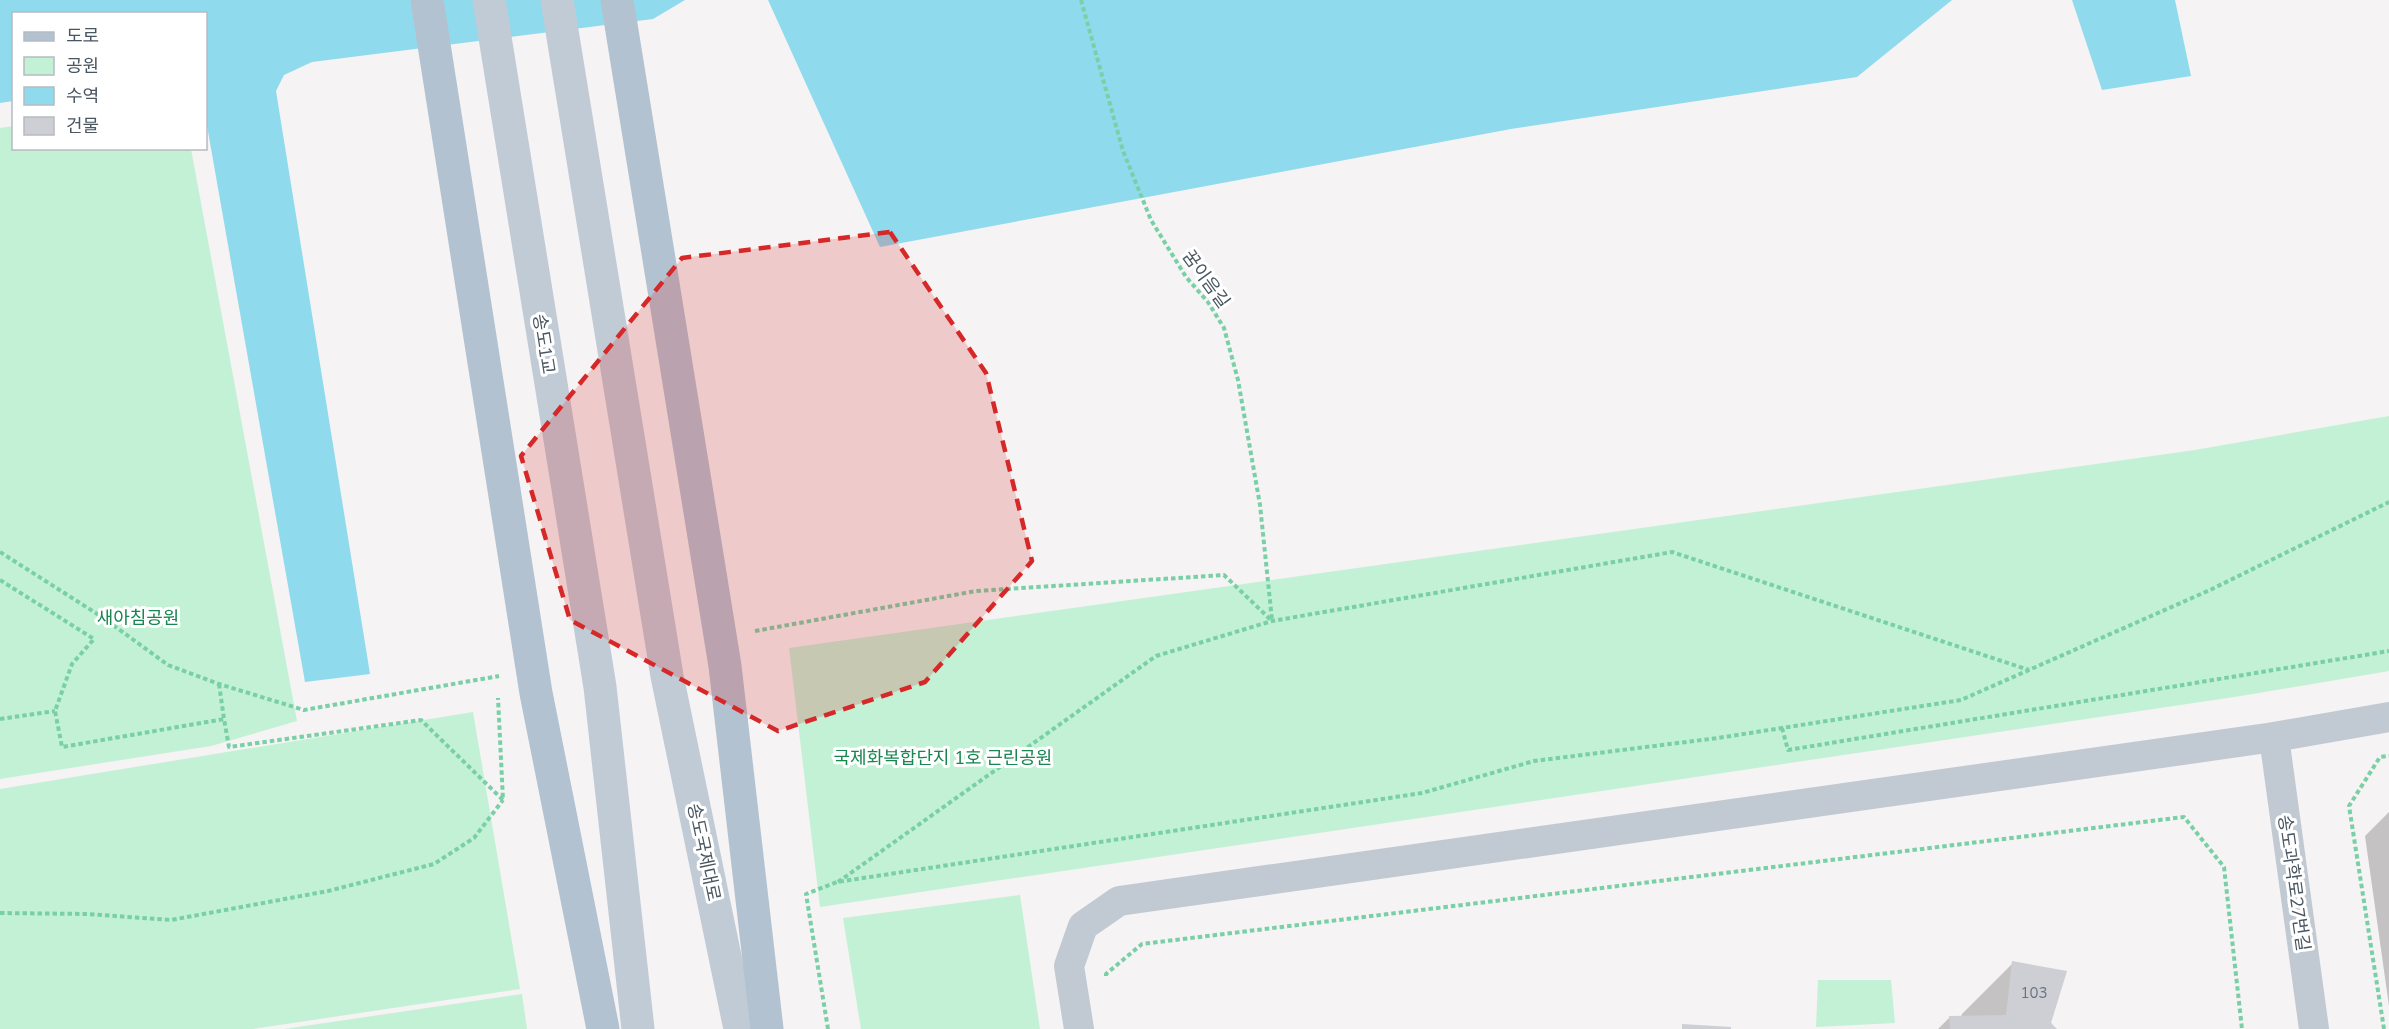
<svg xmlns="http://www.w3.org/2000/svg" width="2389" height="1029" font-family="'Nunito Sans','Noto Sans KR',sans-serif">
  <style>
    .green { fill: #c3f1d5 }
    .water { fill: #90daee }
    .shadow { fill: #0003 }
    .building { fill: #cdcfd5 }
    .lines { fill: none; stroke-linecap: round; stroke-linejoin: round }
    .path { stroke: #7ad0a6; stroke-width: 4; stroke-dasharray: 4.5 3; stroke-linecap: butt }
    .minor { stroke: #c1cad2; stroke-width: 30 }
    .secondary { stroke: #c1cbd6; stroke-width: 33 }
    .primary { stroke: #b3c2d1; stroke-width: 33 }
    .marked { fill: #d62828; fill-opacity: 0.2; stroke: #d62828; stroke-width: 4.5; stroke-dasharray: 12 8; stroke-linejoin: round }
    .labels { text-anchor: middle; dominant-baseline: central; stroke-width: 6; stroke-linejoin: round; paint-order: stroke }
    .number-label { font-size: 15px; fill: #6b747e }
    .street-label { font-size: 18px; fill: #4a5661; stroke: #fff }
    .park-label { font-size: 18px; fill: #17864f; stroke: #fff }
  </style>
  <rect width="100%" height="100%" fill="#f5f3f3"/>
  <g class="green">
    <path d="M 13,126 L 14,148 L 191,149 L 297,721 L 211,746 L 0,779 L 0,128 Z"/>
    <path d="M 2389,416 L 2389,671 L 2241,696 L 820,907 L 789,648 L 2195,450 Z"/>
    <path d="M 473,712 L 520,989 L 253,1029 L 0,1029 L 0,789 Z"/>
    <path d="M 1020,895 L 1040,1029 L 861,1029 L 843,918 Z"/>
    <path d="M 1818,980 L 1891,980 L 1895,1023 L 1816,1027 Z"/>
    <path d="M 522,994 L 527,1029 L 284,1029 Z"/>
  </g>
  <g class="water">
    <path d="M 0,0 L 685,0 L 653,19 L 312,62 L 284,75 L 276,91 L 370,674 L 305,682 L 206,120 L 206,14 L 14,14 L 13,101 L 0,103 Z"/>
    <path d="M 768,0 L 1952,0 L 1857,77 L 1511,129 L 880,247 Z"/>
    <path d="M 2072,0 L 2175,0 L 2191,76 L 2102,90 Z"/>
  </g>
  <g class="shadow">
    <path d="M 2389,812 L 2389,1006 L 2365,836 Z"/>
    <path d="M 2013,963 L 2055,1029 L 1938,1029 L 1949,1018 L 1961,1017 L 1962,1014 Z"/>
  </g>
  <g class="building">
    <path d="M 2012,961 L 2067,971 L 2051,1023 L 2057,1029 L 1950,1029 L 1949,1016 L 2006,1015 Z"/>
    <path d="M 1682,1024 L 1731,1027 L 1731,1029 L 1682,1029 Z"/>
  </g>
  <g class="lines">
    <g class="path">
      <path d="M 1081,0 L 1123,151 L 1151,220 L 1186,277 L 1208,302 L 1224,328 L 1238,380 L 1260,505 L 1272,620"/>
      <path d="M 0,552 L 102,617 L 168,665 L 219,684 L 304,710 L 499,676"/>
      <path d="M 0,580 L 94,639 L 72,664 L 55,711 L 62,747 L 224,719 L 229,747 L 421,720 L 503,800 L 498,698"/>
      <path d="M 755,631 L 976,591 L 1224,575 L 1272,621"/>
      <path d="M 219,684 L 224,719"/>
      <path d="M 0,719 L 55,711"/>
      <path d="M 1782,728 L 1788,750 L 2389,651"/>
      <path d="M 838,882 L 1156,656 L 1272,621 L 1672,552 L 2029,670"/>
      <path d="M 0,913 L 87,914 L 171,920 L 328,891 L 434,864 L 474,838 L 503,800"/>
      <path d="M 1106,976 L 1106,974 L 1142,944 L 2184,817 L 2224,867 L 2242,1029"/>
      <path d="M 828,1029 L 806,894 L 837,882 L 1422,793 L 1534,761 L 1718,738 L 1961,700 L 2210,590 L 2389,502"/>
      <path d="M 2384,1029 L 2349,806 L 2380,757 L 2389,756"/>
    </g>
    <g class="minor">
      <path d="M 2274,737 L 2314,1029"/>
      <path d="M 1079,1029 L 1069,966 L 1083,926 L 1119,901 L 2274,737 L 2389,717"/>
    </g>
    <g class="secondary">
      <path d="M 489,0 L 600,687 L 638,1029"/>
      <path d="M 557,0 L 667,676 L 740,1029"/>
    </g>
    <g class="primary">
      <path d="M 427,0 L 536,693 L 603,1029"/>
      <path d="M 617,0 L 725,666 L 767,1029"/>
    </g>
  </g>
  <path class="marked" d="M 890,232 L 986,373 L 1032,561 L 925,682 L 778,731 L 570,620 L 521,456 L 682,258 Z"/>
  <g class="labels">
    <g class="number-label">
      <text x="2034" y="993">103</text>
    </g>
    <g class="street-label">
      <text transform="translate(1206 279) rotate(54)">꿈이음길</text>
      <text transform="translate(544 344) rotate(81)">송도1교</text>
      <text transform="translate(704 852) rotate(78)">송도국제대로</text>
      <text transform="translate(2294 883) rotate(82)">송도과학로27번길</text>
    </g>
    <g class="park-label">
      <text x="138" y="618">새아침공원</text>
      <text x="943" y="758">국제화복합단지 1호 근린공원</text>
    </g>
  </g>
  <rect x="12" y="12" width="195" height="138" fill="#ffffff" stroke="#b7bbc0" stroke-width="1.5"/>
  <rect x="24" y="32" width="30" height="9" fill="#b3c2d1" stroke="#b7bbc0" stroke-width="1.5"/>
  <text x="66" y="42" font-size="18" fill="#4a5661">도로</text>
  <rect x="24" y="57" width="30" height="18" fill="#c3f1d5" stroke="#b7bbc0" stroke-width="1.5"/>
  <text x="66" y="72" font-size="18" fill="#4a5661">공원</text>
  <rect x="24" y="87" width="30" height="18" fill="#90daee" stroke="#b7bbc0" stroke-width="1.5"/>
  <text x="66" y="102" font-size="18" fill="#4a5661">수역</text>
  <rect x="24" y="117" width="30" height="18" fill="#cdcfd5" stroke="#b7bbc0" stroke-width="1.5"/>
  <text x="66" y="132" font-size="18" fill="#4a5661">건물</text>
</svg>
